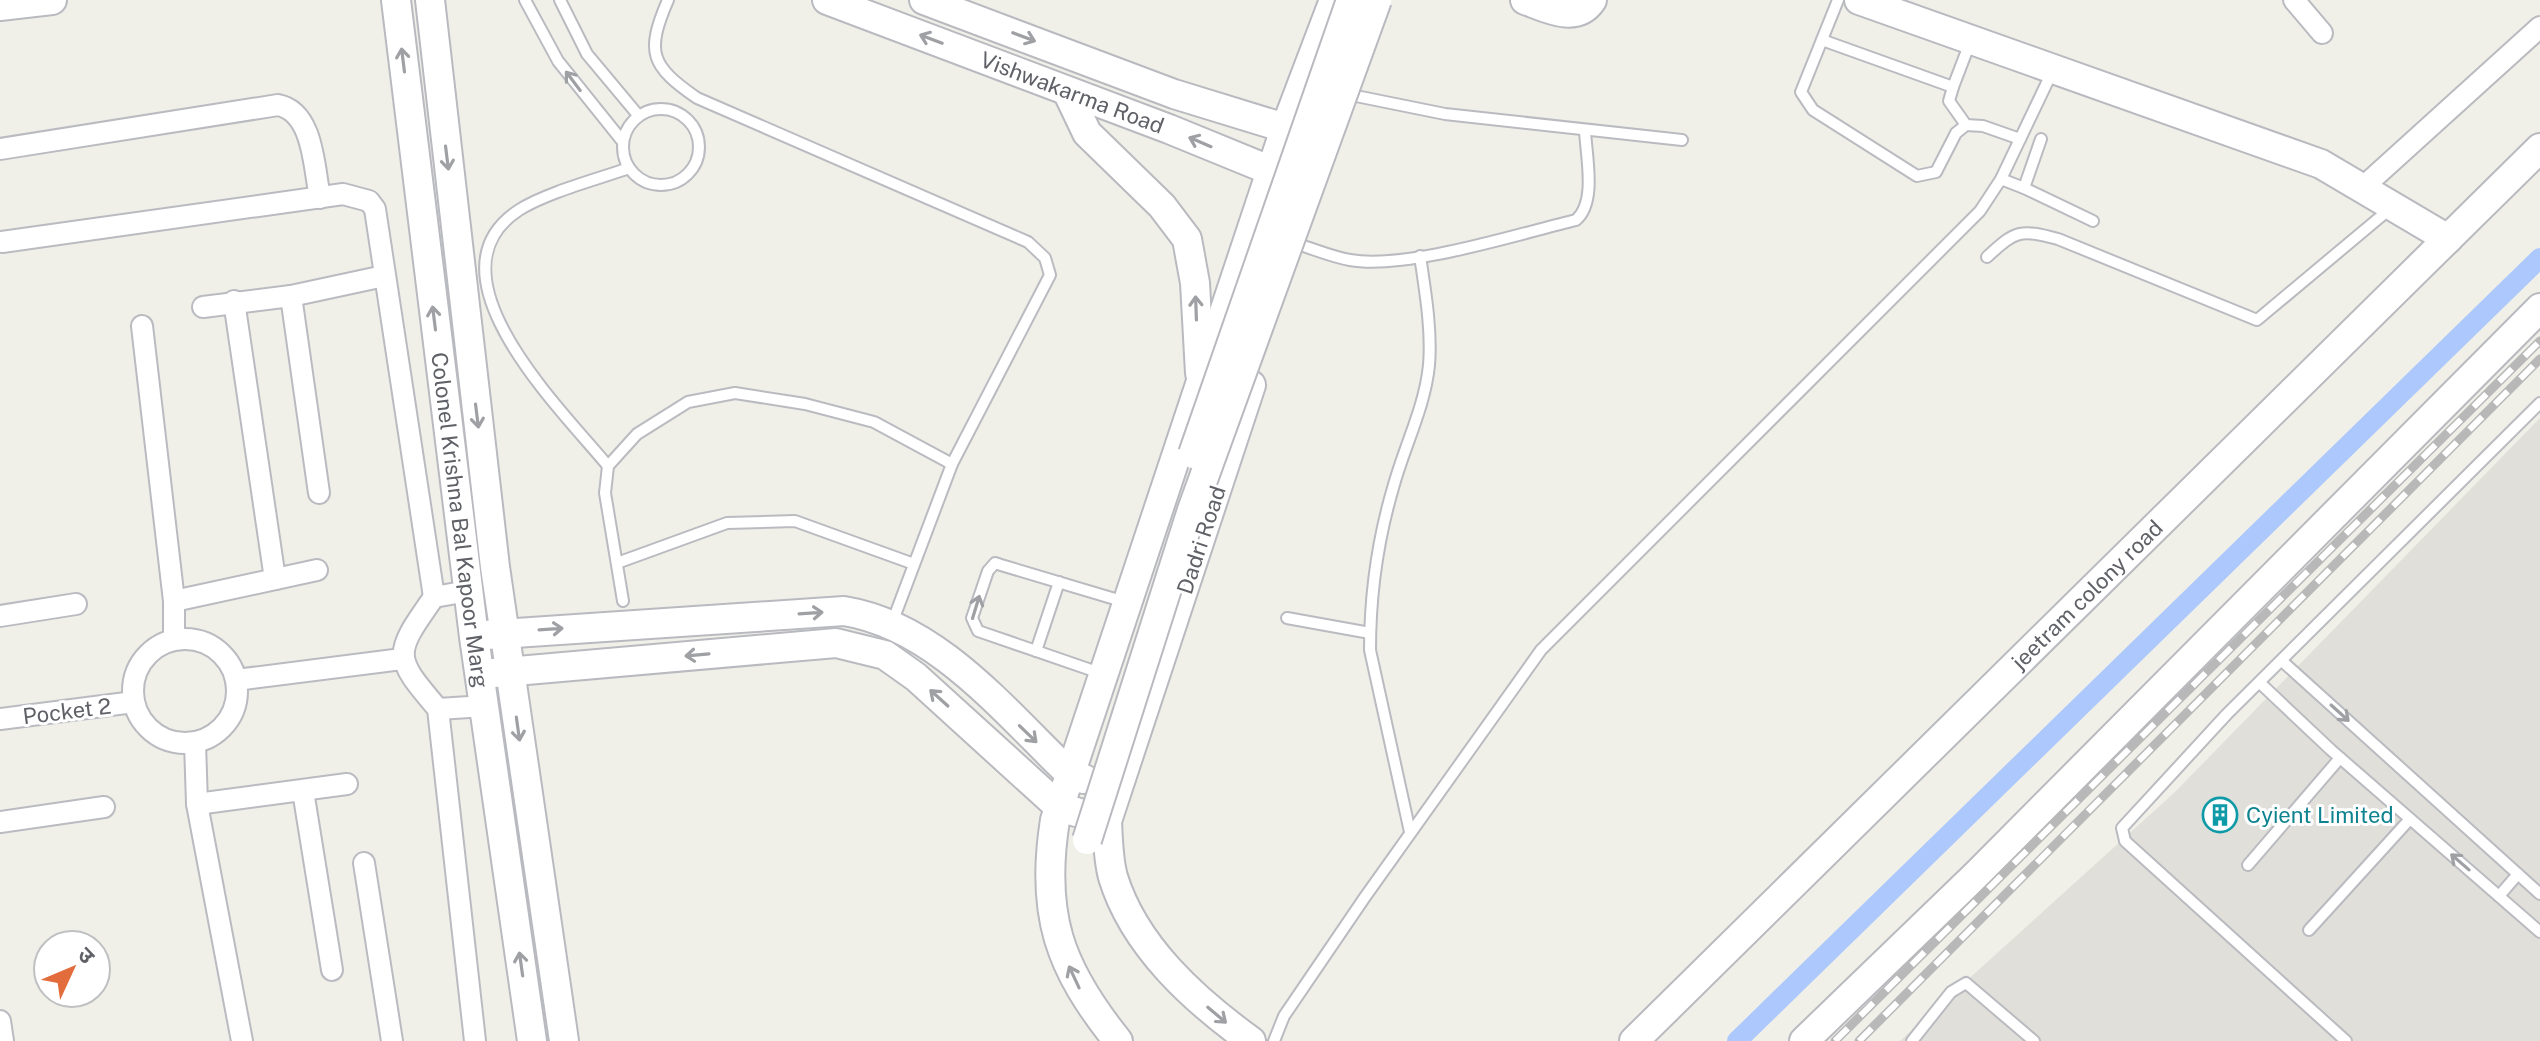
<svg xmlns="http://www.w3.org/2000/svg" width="2540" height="1041" font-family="'Public Sans','Noto Sans Devanagari',sans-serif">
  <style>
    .industrial { fill: #e0dfda }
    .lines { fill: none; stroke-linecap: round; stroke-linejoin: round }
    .canal { stroke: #adc8fc; stroke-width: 20 }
    .lane-casing { stroke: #babbc1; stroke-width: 14 }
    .street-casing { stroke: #babbc1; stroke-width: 24 }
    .secondary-casing { stroke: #b9bac0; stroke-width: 32 }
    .lane { stroke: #fff; stroke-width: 10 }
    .street { stroke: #fff; stroke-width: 20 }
    .secondary { stroke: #fff; stroke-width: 28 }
    .rail-casing { stroke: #b8b8b9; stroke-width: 9 }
    .rail { stroke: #fff; stroke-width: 6; stroke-dasharray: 18; stroke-linecap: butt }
    .secondary-bridge-casing { stroke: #b9bac0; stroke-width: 32; stroke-linecap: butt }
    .secondary-bridge { stroke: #fff; stroke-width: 28 }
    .oneway { stroke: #9fa0a4 }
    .labels { text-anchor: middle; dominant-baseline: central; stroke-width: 6; stroke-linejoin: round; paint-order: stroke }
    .street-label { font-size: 22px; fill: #5f6167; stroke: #fff }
    .culture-label { font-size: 22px; fill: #0d838f; stroke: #fff; text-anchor: start }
  </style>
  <rect width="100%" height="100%" fill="#f0f0e8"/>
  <path class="industrial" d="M 2540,418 L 2540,1041 L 1900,1041 L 2174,793 Z"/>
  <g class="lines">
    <path class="canal" d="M 1737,1041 L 2540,258"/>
    <g class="lane-casing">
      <g id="lane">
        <path d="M 525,0 L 558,61 L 623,142"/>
        <path d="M 560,0 L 587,54 L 638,115"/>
        <path d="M 1838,0 L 1801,92 L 1813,110 L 1917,176 L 1936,172 L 1956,133 L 1966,125 L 1983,126 L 2020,139"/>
        <path d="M 1822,40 L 1953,87 L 1949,101 L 1966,125"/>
        <path d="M 1953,87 L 1971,40"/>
        <path d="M 1351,95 L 1445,114 L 1682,140"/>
        <circle cx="661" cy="147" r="38"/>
        <path d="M 2041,139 L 2024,188 L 2093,221"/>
        <path d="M 2001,179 L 2024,188"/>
        <path d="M 1297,244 C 1314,249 1332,257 1350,260 C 1406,270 1518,234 1576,220 C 1597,202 1586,156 1585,130"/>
        <path d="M 1987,257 C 2016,230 2020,229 2058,239 L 2257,320 L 2391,208"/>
        <path d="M 608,466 C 563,411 421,274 519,210 C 545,193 598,179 629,168"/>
        <path d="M 617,563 L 727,523 L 795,521 L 914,564"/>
        <path d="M 623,601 L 605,493 L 608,466 L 637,434 L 688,402 L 735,393 L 805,404 L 874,422 L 952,464 L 1050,275 L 1045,258 L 1028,242 L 697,98 C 651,66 645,53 668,0"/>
        <path d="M 1287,618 L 1370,633"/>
        <path d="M 892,623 L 952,464"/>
        <path d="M 1036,651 L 1059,582"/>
        <path d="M 2282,661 L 2540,894"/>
        <path d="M 1100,673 L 978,631 L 972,618 L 988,571 L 995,563 L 1001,565 L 1125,602"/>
        <path d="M 2260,683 L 2331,750 L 2540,932"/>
        <path d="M 1410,832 L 1370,650 C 1370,596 1378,539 1393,488 C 1404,447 1425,407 1429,365 C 1432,330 1425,290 1420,256"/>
        <path d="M 2248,865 L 2340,758"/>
        <path d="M 2499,896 L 2518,874"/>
        <path d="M 2309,930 L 2410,819"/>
        <path d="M 1274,1041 L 1284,1016 L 1365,897 L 1541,650 L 1980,211 L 2001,179 L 2053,70"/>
        <path d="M 1912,1041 L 1951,992 L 1966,983 L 2034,1041"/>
        <path d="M 2346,1041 L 2125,841 L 2122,828 L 2227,714 L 2540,403"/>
      </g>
    </g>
    <g class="street-casing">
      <g id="street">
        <path d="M 2294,0 L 2322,33"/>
        <path d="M 0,149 L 278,105 C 314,112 314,169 320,198"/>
        <path d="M 2361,189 L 2540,27"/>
        <path d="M 2,242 L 343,194 L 369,201 L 375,209 L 434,597"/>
        <path d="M 291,296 L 319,493"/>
        <path d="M 234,301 L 275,579"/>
        <path d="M 203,307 L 291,296 L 384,276"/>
        <path d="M 142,326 L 174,601 L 174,640"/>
        <path d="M 468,591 L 434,597 C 393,655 393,656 438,709 L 475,1041"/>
        <path d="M 174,601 L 317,570"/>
        <path d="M 0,616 L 76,604"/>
        <circle cx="185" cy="691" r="52"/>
        <path d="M 236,680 L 402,659"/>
        <path d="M 438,709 L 485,706"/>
        <path d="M 0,719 L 134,702"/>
        <path d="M 195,743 L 197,804 L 242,1041"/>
        <path d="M 303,791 L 332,970"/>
        <path d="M 197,804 L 347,784"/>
        <path d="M 0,822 L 104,807"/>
        <path d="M 364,863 L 392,1041"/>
        <path d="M 0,1021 L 3,1041"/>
      </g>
    </g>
    <g class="secondary-casing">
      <g id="secondary">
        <path id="s1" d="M 396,0 L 474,637 L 532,1041"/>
        <path d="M 430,0 L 495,567 L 564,1041"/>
        <path id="s2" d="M 827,0 L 1169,129 L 1289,178"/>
        <path d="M 924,0 L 1174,94 L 1301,133"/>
        <path d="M 1525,0 C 1547,8 1576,24 1592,0"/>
        <path d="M 1859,0 L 2321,164 L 2448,239"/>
        <path d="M 0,6 L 52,0"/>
        <path d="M 1067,91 L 1087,133 L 1162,206 L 1187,239 L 1195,283 L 1200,373"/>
        <path d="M 1251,385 L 1107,821 C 1108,839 1108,859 1113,877 C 1134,946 1194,1000 1251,1041"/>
        <path d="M 486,635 L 844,611 C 937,626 1005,712 1071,775 L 1084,779"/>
        <path d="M 494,673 L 836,643 L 885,655 L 916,677 L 1059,807 L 1107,821"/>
        <path d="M 1118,1041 C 1059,968 1040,914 1055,820 L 1285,129 L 1334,0"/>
        <path id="s3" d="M 1634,1041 L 2540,148"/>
        <path d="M 1804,1041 L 1976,875 L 2540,308"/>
      </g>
    </g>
    <use href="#lane" class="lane"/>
    <use href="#street" class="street"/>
    <use href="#secondary" class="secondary"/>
    <g class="rail-casing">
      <g id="rail">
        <path d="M 1835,1041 L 2540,341"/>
        <path d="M 1859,1041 L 2540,359"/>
      </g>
    </g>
    <use href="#rail" class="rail"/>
    <g class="secondary-bridge-casing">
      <g id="secondary-bridge">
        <path d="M 1193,454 L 1351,0"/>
        <path d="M 1087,840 L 1192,510 L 1377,0"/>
      </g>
    </g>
    <use href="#secondary-bridge" class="secondary-bridge"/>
  </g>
  <defs><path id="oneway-shaft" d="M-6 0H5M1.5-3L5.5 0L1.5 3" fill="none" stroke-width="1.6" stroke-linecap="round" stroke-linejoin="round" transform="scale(2)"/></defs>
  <g class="oneway">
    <use href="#oneway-shaft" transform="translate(1024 37) rotate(21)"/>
    <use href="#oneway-shaft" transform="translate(931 39) rotate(-159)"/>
    <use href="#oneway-shaft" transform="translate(403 60) rotate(-97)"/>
    <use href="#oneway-shaft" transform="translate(573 81) rotate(-127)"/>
    <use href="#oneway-shaft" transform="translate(1200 142) rotate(-157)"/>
    <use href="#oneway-shaft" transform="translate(447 158) rotate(83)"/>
    <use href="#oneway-shaft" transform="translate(1196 308) rotate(-92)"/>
    <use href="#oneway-shaft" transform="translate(434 318) rotate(-97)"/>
    <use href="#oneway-shaft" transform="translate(477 416) rotate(83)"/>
    <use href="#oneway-shaft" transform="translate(976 607) rotate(-73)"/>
    <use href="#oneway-shaft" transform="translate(811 613) rotate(-4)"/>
    <use href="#oneway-shaft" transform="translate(551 629) rotate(-4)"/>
    <use href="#oneway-shaft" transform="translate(697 655) rotate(175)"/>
    <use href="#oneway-shaft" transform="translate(939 698) rotate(-138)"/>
    <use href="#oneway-shaft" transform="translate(2340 713) rotate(42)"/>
    <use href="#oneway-shaft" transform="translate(518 729) rotate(82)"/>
    <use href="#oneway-shaft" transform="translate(1028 734) rotate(44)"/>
    <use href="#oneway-shaft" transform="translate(2460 862) rotate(-139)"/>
    <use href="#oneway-shaft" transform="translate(521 964) rotate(-98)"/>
    <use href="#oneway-shaft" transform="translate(1074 977) rotate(-115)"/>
    <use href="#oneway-shaft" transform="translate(1217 1015) rotate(40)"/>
  </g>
  <defs>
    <g id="building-ring" transform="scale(1.8)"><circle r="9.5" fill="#fff" stroke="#0f9aa8" stroke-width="1.5"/><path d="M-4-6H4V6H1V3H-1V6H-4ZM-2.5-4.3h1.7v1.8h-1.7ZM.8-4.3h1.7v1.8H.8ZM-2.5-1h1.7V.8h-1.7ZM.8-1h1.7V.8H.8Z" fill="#0f9aa8"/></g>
  </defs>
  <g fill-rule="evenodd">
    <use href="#building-ring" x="2220" y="815"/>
  </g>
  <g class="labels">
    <g class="street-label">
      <text stroke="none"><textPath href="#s2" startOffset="262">Vishwakarma Road</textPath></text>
      <text stroke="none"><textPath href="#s1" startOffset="524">Colonel Krishna Bal Kapoor Marg</textPath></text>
      <text transform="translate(1201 540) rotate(-72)">Dadri Road</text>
      <text stroke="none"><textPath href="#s3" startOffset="636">jeetram colony road</textPath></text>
      <text transform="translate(67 711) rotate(-7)">Pocket 2</text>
    </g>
    <g class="culture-label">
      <text x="2246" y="815">Cyient Limited</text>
    </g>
  </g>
  <g transform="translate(72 969) rotate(46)"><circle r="38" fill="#ffffff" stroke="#bfc0c2" stroke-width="2"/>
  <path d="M0-6L14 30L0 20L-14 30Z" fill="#e36c3c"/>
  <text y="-12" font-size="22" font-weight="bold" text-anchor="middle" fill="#5f6167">उ</text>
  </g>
</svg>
